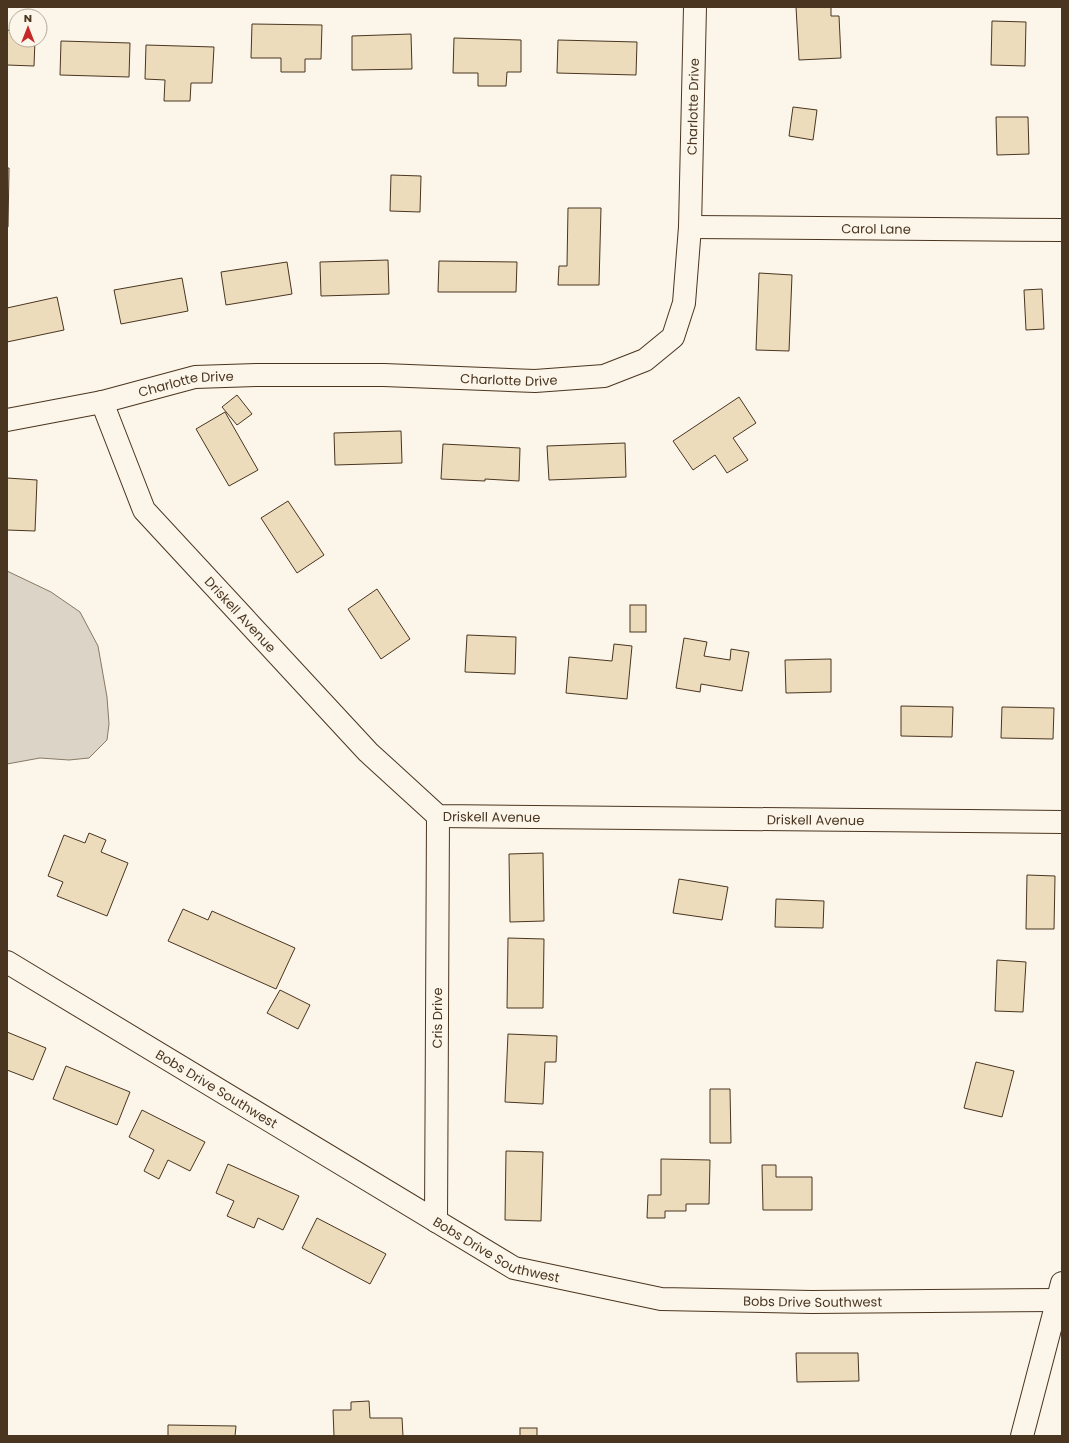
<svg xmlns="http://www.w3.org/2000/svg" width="1069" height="1443" font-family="Poppins,sans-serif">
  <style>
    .water { fill: #dcd4c6; stroke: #887966 }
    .building { fill: #ecdcbc; stroke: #4a3520 }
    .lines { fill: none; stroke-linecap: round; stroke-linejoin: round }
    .minor-casing { stroke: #4a3520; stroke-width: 24 }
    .tertiary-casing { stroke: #4a3520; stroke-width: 24 }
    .minor { stroke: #fbf6e9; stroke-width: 22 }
    .tertiary { stroke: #fbf6e9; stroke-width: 22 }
    .labels { text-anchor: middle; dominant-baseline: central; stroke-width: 3; stroke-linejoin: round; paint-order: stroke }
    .street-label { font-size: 13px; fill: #4a3520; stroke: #fbf6e9 }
  </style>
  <rect width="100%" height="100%" fill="#fbf6e9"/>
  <path class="water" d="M 7,571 L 51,592 L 80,612 L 98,646 L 107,697 L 109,724 L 107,740 L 89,758 L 69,760 L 40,758 L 7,764 Z"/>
  <g class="building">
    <path d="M 796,7 L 831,7 L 831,16 L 839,16 L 841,58 L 799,60 Z"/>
    <path d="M 992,21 L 1026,22 L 1025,66 L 991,65 Z"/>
    <path d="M 252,24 L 322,25 L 321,59 L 305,59 L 305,72 L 281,72 L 281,58 L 251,58 Z"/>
    <path d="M 7,30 L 16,31 L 16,40 L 35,40 L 34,66 L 7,65 Z"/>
    <path d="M 411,34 L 412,69 L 352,70 L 352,36 Z"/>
    <path d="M 454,38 L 521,40 L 521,72 L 507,72 L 506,86 L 478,86 L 478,73 L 453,73 Z"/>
    <path d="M 558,40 L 637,42 L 636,75 L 557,73 Z"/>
    <path d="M 61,41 L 130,43 L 129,77 L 60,75 Z"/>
    <path d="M 146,45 L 214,47 L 212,83 L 191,83 L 190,101 L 164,101 L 165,80 L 145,79 Z"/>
    <path d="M 793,107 L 817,110 L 813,140 L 789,136 Z"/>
    <path d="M 996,117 L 1028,117 L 1029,154 L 997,155 Z"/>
    <path d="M 7,168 L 9,168 L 8,227 L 7,227 Z"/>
    <path d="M 391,175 L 421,176 L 420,212 L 390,211 Z"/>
    <path d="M 568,208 L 601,208 L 599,285 L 558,285 L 559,266 L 567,266 Z"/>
    <path d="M 388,260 L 389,294 L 321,296 L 320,262 Z"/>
    <path d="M 439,261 L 517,262 L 516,292 L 438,292 Z"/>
    <path d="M 287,262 L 292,294 L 226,305 L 221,272 Z"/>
    <path d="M 759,273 L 792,275 L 789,351 L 756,350 Z"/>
    <path d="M 182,278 L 188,311 L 121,324 L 114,290 Z"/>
    <path d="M 1042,289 L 1044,329 L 1026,330 L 1024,290 Z"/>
    <path d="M 57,297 L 64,330 L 7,342 L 7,308 Z"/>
    <path d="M 237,395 L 252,414 L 237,425 L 222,407 Z"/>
    <path d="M 739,397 L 756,423 L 733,438 L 748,460 L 727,473 L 715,455 L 693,470 L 673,441 Z"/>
    <path d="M 225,412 L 258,470 L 229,486 L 196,429 Z"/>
    <path d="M 401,431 L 402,463 L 335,465 L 334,433 Z"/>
    <path d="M 625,443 L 626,477 L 549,480 L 547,446 Z"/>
    <path d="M 443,444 L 520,448 L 519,481 L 485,479 L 485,481 L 441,479 Z"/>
    <path d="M 7,478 L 37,480 L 35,531 L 7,530 Z"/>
    <path d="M 288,501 L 324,555 L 297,573 L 261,518 Z"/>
    <path d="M 377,589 L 410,639 L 381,659 L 348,609 Z"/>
    <rect x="630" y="605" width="16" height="27"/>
    <path d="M 467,635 L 516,637 L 515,674 L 465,672 Z"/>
    <path d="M 684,638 L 707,642 L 704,656 L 730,660 L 731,649 L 749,652 L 742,691 L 701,684 L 700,692 L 676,688 Z"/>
    <path d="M 614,644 L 632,646 L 627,699 L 566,693 L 569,657 L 612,661 Z"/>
    <path d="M 831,659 L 831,692 L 786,693 L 785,660 Z"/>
    <path d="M 901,706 L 953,707 L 952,737 L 901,736 Z"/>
    <path d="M 1002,707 L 1054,708 L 1053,739 L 1001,738 Z"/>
    <path d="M 89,833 L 106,840 L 101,852 L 128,863 L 107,916 L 57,896 L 63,882 L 48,876 L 64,835 L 85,843 Z"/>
    <path d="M 543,853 L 544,921 L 510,922 L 509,854 Z"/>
    <path d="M 1027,875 L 1055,876 L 1054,929 L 1026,929 Z"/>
    <path d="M 679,879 L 728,887 L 722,920 L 673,913 Z"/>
    <path d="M 776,899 L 824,901 L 823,928 L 775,927 Z"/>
    <path d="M 183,909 L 208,920 L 212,911 L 295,948 L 276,989 L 168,941 Z"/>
    <path d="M 508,938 L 544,939 L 543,1008 L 507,1008 Z"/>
    <path d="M 997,960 L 1026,962 L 1023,1012 L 995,1011 Z"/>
    <path d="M 280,990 L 310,1005 L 298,1029 L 267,1013 Z"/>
    <path d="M 7,1032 L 46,1048 L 33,1080 L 7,1070 Z"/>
    <path d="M 508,1034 L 557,1036 L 556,1062 L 545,1062 L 543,1104 L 505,1102 Z"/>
    <path d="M 976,1062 L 1014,1071 L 1002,1117 L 964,1108 Z"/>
    <path d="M 66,1066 L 130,1092 L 117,1125 L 53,1099 Z"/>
    <path d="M 710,1089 L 730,1089 L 731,1143 L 710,1143 Z"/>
    <path d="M 142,1110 L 205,1142 L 190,1171 L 168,1160 L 159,1179 L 144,1171 L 154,1150 L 129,1137 Z"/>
    <path d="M 506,1151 L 543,1152 L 541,1221 L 505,1220 Z"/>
    <path d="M 661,1159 L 710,1160 L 709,1204 L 686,1204 L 686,1211 L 665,1211 L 665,1218 L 647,1218 L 648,1195 L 661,1195 Z"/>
    <path d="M 228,1164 L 299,1196 L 283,1230 L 258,1218 L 254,1228 L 227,1216 L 234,1201 L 216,1193 Z"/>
    <path d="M 762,1165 L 776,1165 L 776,1177 L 812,1177 L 812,1210 L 763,1210 Z"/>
    <path d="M 317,1218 L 386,1254 L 370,1284 L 302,1248 Z"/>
    <path d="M 796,1353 L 858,1353 L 859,1381 L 797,1382 Z"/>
    <path d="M 369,1401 L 370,1418 L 402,1418 L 403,1436 L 334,1436 L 333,1410 L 351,1410 L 351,1402 Z"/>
    <path d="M 168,1425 L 236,1426 L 235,1436 L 168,1436 Z"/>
    <rect x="520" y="1428" width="17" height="8"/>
  </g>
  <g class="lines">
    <g class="minor-casing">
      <g id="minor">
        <path id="s1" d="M 690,227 L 1062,230"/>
        <path id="s2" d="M 102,402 L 144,510 L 368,752 L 438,816 L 1062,822"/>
        <path id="s3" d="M 7,420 L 102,402 L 195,377 L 257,375 L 384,375 L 535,381 L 604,376 L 645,360 L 673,337 L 684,303 L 690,227 L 695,7"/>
        <path id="s4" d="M 7,962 L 514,1268 L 661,1299 L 812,1302 L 1058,1300"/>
        <path id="s5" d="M 436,1221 L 438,816"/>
      </g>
    </g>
    <g class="tertiary-casing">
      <path id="tertiary" d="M 1022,1436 L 1062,1283"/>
    </g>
    <use href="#minor" class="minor"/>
    <use href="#tertiary" class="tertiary"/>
  </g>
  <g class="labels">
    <g class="street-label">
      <text stroke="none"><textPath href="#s3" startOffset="915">Charlotte Drive</textPath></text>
      <text stroke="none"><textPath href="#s1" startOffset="186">Carol Lane</textPath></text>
      <text stroke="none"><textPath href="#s3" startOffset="507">Charlotte Drive</textPath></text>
      <text stroke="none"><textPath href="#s3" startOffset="183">Charlotte Drive</textPath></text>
      <text stroke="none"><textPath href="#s2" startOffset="258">Driskell Avenue</textPath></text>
      <text stroke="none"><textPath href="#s2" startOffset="594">Driskell Avenue</textPath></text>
      <text stroke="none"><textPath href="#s2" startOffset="918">Driskell Avenue</textPath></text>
      <text stroke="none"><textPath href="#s5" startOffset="203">Cris Drive</textPath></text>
      <text stroke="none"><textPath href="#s4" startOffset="245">Bobs Drive Southwest</textPath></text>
      <text stroke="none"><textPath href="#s4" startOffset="569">Bobs Drive Southwest</textPath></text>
      <text stroke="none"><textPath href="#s4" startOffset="894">Bobs Drive Southwest</textPath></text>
    </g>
  </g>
  <rect width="1069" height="1443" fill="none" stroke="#4a3520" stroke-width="16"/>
  <g transform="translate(28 28)"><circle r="19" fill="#fbf6e9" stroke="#b4a999"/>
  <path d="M0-3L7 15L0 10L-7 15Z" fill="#c62828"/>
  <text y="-6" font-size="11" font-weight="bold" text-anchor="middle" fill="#4a3520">N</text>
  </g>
</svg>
